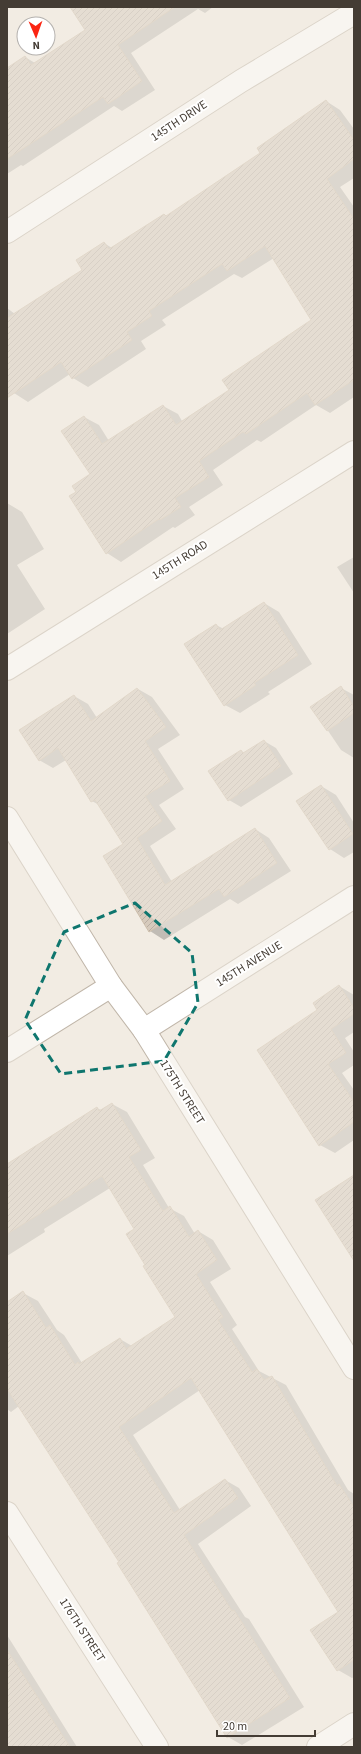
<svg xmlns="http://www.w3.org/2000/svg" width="361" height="1754" font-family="'Source Sans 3',sans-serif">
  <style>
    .shadow { fill: #0003 }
    .building { fill: url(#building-hatch); stroke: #cebfac }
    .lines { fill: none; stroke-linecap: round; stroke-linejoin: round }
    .minor-casing { stroke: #c0b6a9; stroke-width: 24 }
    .minor { stroke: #fff; stroke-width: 22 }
    .marked { fill: none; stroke: #0f766e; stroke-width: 3; stroke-dasharray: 8 5; stroke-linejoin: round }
    .labels { text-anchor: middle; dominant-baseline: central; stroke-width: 4; stroke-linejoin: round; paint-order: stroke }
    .street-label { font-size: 12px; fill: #443c34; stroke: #fff }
  </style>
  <defs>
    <pattern id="building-hatch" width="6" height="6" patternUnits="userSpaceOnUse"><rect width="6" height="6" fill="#d6cabc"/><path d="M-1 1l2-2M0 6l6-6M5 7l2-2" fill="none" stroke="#b9aea2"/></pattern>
  </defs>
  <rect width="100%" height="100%" fill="#f2ece3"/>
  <g class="shadow">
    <path d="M 71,7 L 213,7 L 205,13 L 198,9 L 131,53 L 155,90 L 122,111 L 114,106 L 23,166 L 21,165 L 7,174 L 7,69 L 25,57 L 35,63 L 87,30 Z"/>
    <path d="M 326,101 L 340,110 L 354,129 L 354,178 L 340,187 L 354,207 L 354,397 L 330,413 L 316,405 L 261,442 L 257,440 L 213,470 L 223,485 L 189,507 L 195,515 L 175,528 L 173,527 L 121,562 L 107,553 L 77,492 L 92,474 L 84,417 L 99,425 L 109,441 L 163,406 L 178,414 L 182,421 L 230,390 L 313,320 L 274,258 L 242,278 L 234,274 L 162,320 L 166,325 L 141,341 L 146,349 L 88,387 L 73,378 L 70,374 L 28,402 L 14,393 L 7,383 L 7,308 L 15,314 L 83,270 L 104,243 L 112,248 L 164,215 L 167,217 L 262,154 Z"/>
    <path d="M 7,503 L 22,512 L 44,549 L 17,565 L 45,609 L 7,634 Z"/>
    <path d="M 354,557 L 354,593 L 337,567 Z"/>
    <path d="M 264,603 L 279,612 L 312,664 L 268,692 L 270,694 L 240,713 L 225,705 L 216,625 L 224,629 Z"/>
    <path d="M 341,688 L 354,695 L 354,758 L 341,750 L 312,707 Z"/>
    <path d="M 138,689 L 152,697 L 180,735 L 158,749 L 184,789 L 159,805 L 176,829 L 150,846 L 172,882 L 255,829 L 269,838 L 291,871 L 238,904 L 230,899 L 164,940 L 150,931 L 124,844 L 99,805 L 92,801 L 66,760 L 53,768 L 39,760 L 74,696 L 88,704 L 97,718 Z"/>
    <path d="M 264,741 L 276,748 L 293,774 L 241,807 L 229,800 L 241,751 L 245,753 Z"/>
    <path d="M 321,786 L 336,795 L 354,823 L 354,852 L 344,858 L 330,849 Z"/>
    <path d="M 339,986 L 354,995 L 354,1032 L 345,1038 L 354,1052 L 354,1065 L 342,1073 L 354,1090 L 354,1140 L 335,1153 L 320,1145 L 319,1010 Z"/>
    <path d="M 112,1104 L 127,1112 L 155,1158 L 143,1165 L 169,1208 L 184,1216 L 195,1234 L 198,1231 L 213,1240 L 231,1269 L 210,1282 L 237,1325 L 232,1329 L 259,1371 L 286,1385 L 348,1490 L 354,1494 L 354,1677 L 352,1678 L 338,1670 L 340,1612 L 200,1390 L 133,1435 L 180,1510 L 225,1480 L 239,1488 L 251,1506 L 198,1544 L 245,1617 L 249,1619 L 304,1707 L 242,1745 L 228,1737 L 120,1562 L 19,1406 L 11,1412 L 7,1409 L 7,1303 L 23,1293 L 38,1301 L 57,1330 L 64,1335 L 82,1363 L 120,1339 L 132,1346 L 176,1318 L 147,1265 L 136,1229 L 110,1188 L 44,1229 L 45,1232 L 7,1256 L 7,1165 L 97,1108 L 101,1110 Z"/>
    <path d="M 7,1635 L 77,1747 L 7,1747 Z"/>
  </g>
  <g class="building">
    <path d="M 70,7 L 175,7 L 118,45 L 142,81 L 108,104 L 103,97 L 7,159 L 7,68 L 25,56 L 31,65 L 85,30 Z"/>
    <path d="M 326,100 L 354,140 L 354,159 L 327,179 L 354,219 L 354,380 L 315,405 L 307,393 L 246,434 L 243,432 L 199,461 L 209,477 L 175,498 L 181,507 L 160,520 L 159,519 L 106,554 L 69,496 L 76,492 L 72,486 L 90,474 L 61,431 L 84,416 L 102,444 L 163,405 L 176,425 L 229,390 L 222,380 L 311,320 L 265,246 L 227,271 L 222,264 L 149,311 L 152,316 L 127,332 L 132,340 L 72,379 L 61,362 L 7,398 L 7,318 L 82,270 L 76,260 L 104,242 L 109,249 L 164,214 L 166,216 L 260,153 L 257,148 Z"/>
    <path d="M 264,602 L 298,655 L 254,683 L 256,685 L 224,706 L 184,644 L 216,624 L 220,630 Z"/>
    <path d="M 341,686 L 354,707 L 354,713 L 327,731 L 310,707 Z"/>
    <path d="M 137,688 L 166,727 L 145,741 L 170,781 L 145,796 L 162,821 L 137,838 L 165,885 L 255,828 L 277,863 L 224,897 L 219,889 L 149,932 L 103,856 L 123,844 L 95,800 L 91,802 L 58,748 L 39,761 L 19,730 L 74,695 L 91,721 Z"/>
    <path d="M 264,740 L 281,766 L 228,801 L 208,771 L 241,750 L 243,753 Z"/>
    <path d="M 321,785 L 353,834 L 329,850 L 296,801 Z"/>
    <path d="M 339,985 L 354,1008 L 354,1014 L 331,1029 L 346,1053 L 328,1064 L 354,1102 L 354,1122 L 319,1146 L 257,1050 L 317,1010 L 313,1003 Z"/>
    <path d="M 112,1103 L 141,1150 L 129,1157 L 163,1211 L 170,1206 L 189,1237 L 198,1230 L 217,1260 L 196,1274 L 223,1317 L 218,1320 L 252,1372 L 257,1369 L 264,1380 L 272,1376 L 337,1486 L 339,1484 L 354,1507 L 354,1660 L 337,1671 L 310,1630 L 338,1612 L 191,1378 L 119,1427 L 174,1513 L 225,1479 L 238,1498 L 184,1535 L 232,1611 L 234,1610 L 290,1698 L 227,1738 L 117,1563 L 119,1562 L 7,1389 L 7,1302 L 23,1291 L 46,1328 L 50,1325 L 75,1365 L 78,1362 L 79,1364 L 120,1338 L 126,1349 L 175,1317 L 143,1266 L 145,1265 L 126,1234 L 134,1229 L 102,1176 L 7,1234 L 7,1164 L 97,1107 L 99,1111 Z"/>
    <path d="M 354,1175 L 354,1261 L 315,1200 Z"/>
    <path d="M 7,1650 L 70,1747 L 7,1747 Z"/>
  </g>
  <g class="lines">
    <g class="minor-casing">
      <g id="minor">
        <path d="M 7,232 L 241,81 L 354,13"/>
        <path d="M 7,669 L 354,452"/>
        <path d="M 7,818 L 111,986 L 144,1030 L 354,1368"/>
        <path d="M 144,1030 L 354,897"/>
        <path d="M 7,1051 L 111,986"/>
        <path d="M 7,1513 L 157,1747"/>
        <path d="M 318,1747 L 354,1724"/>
      </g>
    </g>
    <use href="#minor" class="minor"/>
  </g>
  <path d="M0 0H361V1754H0ZM 135,903 L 192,953 L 198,1003 L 164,1061 L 61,1074 L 25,1020 L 64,932 Z" fill="#f2ece3" fill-opacity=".55" fill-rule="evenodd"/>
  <path class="marked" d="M 135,903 L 192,953 L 198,1003 L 164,1061 L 61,1074 L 25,1020 L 64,932 Z"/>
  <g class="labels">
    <g class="street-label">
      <text transform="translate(179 121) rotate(-33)">145TH DRIVE</text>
      <text transform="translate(180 560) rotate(-32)">145TH ROAD</text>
      <text transform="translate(249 964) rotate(-32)">145TH AVENUE</text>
      <text transform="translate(182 1092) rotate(58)">175TH STREET</text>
      <text transform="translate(82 1630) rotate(57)">176TH STREET</text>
    </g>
  </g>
  <rect width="361" height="1754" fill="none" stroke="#443c34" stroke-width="16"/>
  <g transform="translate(36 36) rotate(178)"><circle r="19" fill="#ffffff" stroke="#b4b1ae"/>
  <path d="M0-3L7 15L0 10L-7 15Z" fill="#fb2512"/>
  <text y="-6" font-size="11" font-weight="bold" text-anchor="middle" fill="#443c34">N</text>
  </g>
  <path d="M217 1730v6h98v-6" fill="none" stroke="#443c34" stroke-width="2"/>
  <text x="223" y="1730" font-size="12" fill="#443c34" stroke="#ffffff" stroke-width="3" paint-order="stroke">20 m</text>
</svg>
